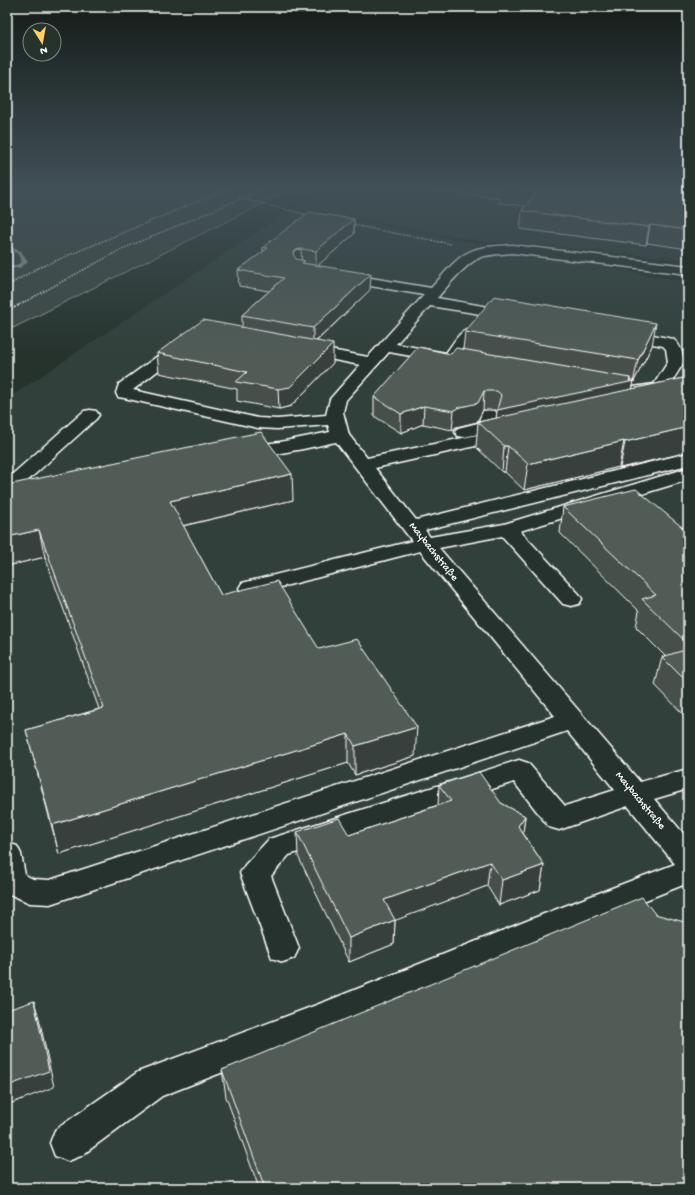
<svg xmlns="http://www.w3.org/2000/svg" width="695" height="1195" font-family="'Gochi Hand',sans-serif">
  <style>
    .built { fill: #333f3a }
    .green { fill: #3e4944; stroke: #9ea4a2 }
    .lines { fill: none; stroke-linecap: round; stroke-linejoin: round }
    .stream { fill: #a4a9a7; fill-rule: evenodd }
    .minor-casing { stroke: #fff; stroke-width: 3 }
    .path-far1 { stroke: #fff; stroke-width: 1.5; stroke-dasharray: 1.5 1.5; stroke-linecap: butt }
    .path { stroke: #fff; stroke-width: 2; stroke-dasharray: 2 2; stroke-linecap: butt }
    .minor { fill: #26332d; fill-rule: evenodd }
    .wall { fill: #464f4b; stroke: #fff }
    .shaded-wall { fill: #39403d; stroke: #fff }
    .building { fill: #515c57; stroke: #fff }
    .labels { text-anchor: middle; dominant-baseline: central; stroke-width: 3; stroke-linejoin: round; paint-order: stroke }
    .street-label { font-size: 11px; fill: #fff; stroke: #26332d }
  </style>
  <rect width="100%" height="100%" fill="#26332d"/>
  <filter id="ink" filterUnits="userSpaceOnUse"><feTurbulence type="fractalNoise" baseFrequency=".025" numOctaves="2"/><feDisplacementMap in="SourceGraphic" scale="8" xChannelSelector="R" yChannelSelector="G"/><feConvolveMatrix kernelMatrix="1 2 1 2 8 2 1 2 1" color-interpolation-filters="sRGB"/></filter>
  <g filter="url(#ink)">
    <g class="built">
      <path d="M 330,188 L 688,188 L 688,260 L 537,245 L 480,241 L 295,208 Z"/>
      <path d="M 291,209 L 688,282 L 688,1188 L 7,1188 L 7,399 Z"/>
    </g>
    <path class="green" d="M 7,188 L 294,188 L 7,331 Z"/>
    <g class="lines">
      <g class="stream">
        <path d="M 12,188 L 17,188 L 7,194 L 7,191 Z"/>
        <path d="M 7,246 L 21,251 L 28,262 L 27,263 L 19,268 L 7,269 L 7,265 L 16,265 L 22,262 L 17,253 L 7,250 Z"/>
      </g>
      <g class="minor-casing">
        <g id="minor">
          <path d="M 512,245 L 688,266 L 688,274 L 512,253 C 502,254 491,254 481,257 C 466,263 448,286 437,298 L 512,311 L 517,312 L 519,315 L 517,318 L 512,319 L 430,306 L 396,344 L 446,353 C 454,343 462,325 476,329 L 479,332 L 456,361 L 450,363 L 389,352 L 346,400 L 343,412 L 349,435 L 367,458 L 506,429 L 512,430 L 515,434 L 512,438 L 375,468 L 416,520 L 688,453 L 688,465 L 425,530 L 430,537 L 504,524 L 688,468 L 688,480 L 520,531 L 579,594 L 582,599 L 579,604 L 571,606 L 563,604 L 502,536 L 439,548 L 640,782 L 688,769 L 688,789 L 654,799 L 688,839 L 688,883 L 566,932 L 349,1023 L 162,1096 L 81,1156 L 68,1161 L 55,1156 L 50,1143 L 55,1130 L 138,1072 L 327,1001 L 544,914 L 675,864 L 628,806 L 559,830 L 549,827 L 514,782 L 289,855 L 271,876 L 299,948 L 294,958 L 283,962 L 272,958 L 240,873 L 245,865 L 269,839 L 519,760 L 528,763 L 565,806 L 615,790 L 567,731 L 50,904 L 30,903 L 7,893 L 7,843 L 17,846 L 21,854 L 25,875 L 33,879 L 50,880 L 555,716 L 420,551 L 250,595 L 242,593 L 239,588 L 242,583 L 412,541 L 336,442 C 312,447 257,460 236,455 L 233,451 L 236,447 L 280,442 L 330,432 L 328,425 L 277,429 L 258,428 L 124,398 L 118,397 L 116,393 L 119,384 L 177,342 L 182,340 L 187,342 L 190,345 L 187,348 L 133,390 L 258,418 L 277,419 L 326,415 L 330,399 L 360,365 L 298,353 L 296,350 L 298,347 L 304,345 L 368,357 L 424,295 L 341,281 L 336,280 L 334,277 L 336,274 L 341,273 L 431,288 C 442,277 454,259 469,252 C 482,246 498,246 512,245 Z"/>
          <path d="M 623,329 L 673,339 C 681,346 682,351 684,362 C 670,384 664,402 633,395 L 631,391 L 633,387 L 654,384 L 668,362 L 666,349 L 663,346 L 618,337 L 615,334 L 618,331 Z"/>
          <path d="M 90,410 L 96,411 L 99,415 L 96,419 L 14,493 L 7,495 L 7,479 L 84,411 Z"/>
          <path d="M 489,410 L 495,411 L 498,415 L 495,427 L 492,431 L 464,437 L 458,436 L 455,432 L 458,428 L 478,423 L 483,411 Z"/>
        </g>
      </g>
      <g class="path-far1">
        <path d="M 239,198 L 308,215"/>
        <path d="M 352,225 L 451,244"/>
        <path d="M 7,286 L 38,268 L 230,188"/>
        <path d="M 17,306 L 122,249 L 266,188"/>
      </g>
      <path class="path" d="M 7,312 L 19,305"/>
      <use href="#minor" class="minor"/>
    </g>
    <g class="wall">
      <path d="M 413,188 L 688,188 L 688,249 L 647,243 L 646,245 L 520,229 L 522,211 L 525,206 L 499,203 L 499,198 Z"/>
      <path d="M 354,219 L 354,234 L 317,266 L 370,290 L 317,341 L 333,363 L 291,406 L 279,409 L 237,401 L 237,389 L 159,373 L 157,353 L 242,327 L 242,315 L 269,291 L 239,286 L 238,270 L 263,252 L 263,247 Z"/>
      <path d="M 465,332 L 652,346 L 633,383 L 632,389 L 688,377 L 688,452 L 620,468 L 619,467 L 524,490 L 505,472 L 502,472 L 476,447 L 478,422 L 497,418 L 497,412 L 495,410 L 483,410 L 477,422 L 456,427 L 452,430 L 423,424 L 401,433 L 374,416 L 374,397 L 451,354 L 463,349 Z"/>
      <path d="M 7,485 L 293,500 L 183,526 L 221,595 L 319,649 L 415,756 L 355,775 L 348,763 L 59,854 L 26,730 L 99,709 L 45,557 L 7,566 Z"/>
      <path d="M 563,507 L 688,532 L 688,719 L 655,685 L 662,657 L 665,656 L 636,627 L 639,611 L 560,533 Z"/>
      <path d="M 439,785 L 501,803 L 525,816 L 523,833 L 544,865 L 540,890 L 499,905 L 487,886 L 395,920 L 394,944 L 349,962 L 298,856 L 297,832 L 349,835 L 438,805 Z"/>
      <path d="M 655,914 L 688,1188 L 259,1188 L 226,1097 L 222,1070 Z"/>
    </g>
    <g class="shaded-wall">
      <path d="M 354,219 L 354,234 L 316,267 L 316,251 Z"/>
      <path d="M 650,225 L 647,243 L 646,245 L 649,227 Z"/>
      <path d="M 301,249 L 302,265 L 297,266 L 293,254 L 296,250 Z"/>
      <path d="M 371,274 L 370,290 L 313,344 L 313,328 Z"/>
      <path d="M 656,323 L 652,346 L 633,383 L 638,360 Z"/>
      <path d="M 333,344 L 333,363 L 291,406 L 279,409 L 278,389 Z"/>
      <path d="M 630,378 L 630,382 L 634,381 L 630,400 L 495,429 L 497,410 Z"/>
      <path d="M 484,391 L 483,410 L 477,422 L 456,427 L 452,430 L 454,411 L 457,408 Z"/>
      <path d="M 424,406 L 423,424 L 401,433 L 401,414 Z"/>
      <path d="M 688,427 L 688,452 L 620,468 L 625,442 Z"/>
      <path d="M 624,441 L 619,467 L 524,490 L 528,464 Z"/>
      <path d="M 504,446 L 508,446 L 505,472 L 502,472 Z"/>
      <path d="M 292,474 L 293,500 L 173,528 L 170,501 Z"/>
      <path d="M 39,530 L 45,557 L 7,566 L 7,537 Z"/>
      <path d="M 417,727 L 415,756 L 355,775 L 355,746 Z"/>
      <path d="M 348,734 L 348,763 L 59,854 L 52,825 Z"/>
      <path d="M 525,816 L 522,840 L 518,826 Z"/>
      <path d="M 490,862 L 487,886 L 383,925 L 384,900 Z"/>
      <path d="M 544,865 L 540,890 L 499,905 L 502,880 Z"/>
      <path d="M 395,920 L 394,944 L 349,962 L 349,938 Z"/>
      <path d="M 34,1001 L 39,1018 L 54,1087 L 7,1105 L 7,1086 Z"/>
    </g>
    <g class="building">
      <path d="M 515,188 L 688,188 L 688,230 L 650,225 L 649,227 L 522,211 L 538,190 Z"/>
      <path d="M 309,212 L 354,219 L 316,251 L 301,249 L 296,250 L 293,254 L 296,259 L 305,261 L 302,263 L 371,274 L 313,328 L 242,315 L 284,278 L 238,270 L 268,248 L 263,247 Z"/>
      <path d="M 494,296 L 656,323 L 638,360 L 465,332 Z"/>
      <path d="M 203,320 L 333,344 L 290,387 L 278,389 L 236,382 L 247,372 L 157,353 Z"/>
      <path d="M 418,347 L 451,354 L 456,348 L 630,378 L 629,381 L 634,381 L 497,410 L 501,395 L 497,391 L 484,391 L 478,403 L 457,408 L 454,411 L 424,406 L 401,414 L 374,397 Z"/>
      <path d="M 688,377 L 688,427 L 625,442 L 624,441 L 528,464 L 508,446 L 504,446 L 478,422 Z"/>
      <path d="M 261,432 L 292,474 L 170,501 L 221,595 L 277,581 L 319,649 L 357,639 L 417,727 L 355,746 L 348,734 L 52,825 L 26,730 L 104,708 L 39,530 L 7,537 L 7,485 Z"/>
      <path d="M 636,489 L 688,532 L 688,644 L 642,599 L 656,595 L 563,507 Z"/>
      <path d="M 688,649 L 688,683 L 662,657 Z"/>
      <path d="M 479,772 L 501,803 L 525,816 L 518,826 L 544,865 L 502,880 L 490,862 L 384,900 L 395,920 L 349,938 L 297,832 L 339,818 L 349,835 L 451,801 L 439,785 Z"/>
      <path d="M 642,897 L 655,914 L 688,923 L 688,1188 L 265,1188 L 222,1070 Z"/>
      <path d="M 34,1001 L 49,1071 L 7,1086 L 7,1010 Z"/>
    </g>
  </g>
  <linearGradient id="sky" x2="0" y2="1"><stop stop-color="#151c19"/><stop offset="0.53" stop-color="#415057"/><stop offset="1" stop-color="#415057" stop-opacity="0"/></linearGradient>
  <rect width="695" height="355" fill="url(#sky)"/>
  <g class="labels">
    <g class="street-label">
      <text transform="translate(433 552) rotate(51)">Maybachstraße</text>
      <text transform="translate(640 801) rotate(50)">Maybachstraße</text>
    </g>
  </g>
  <rect width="695" height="1195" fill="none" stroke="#26332d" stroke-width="24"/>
  <rect x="12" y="12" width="671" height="1171" fill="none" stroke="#fff" stroke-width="1.5" filter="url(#ink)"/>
  <g transform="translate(42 42) rotate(169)"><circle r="19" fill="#26332d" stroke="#7d8581"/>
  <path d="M0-3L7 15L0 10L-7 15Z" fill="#ffd166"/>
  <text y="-6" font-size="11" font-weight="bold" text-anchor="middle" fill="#ffffff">N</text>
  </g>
</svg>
